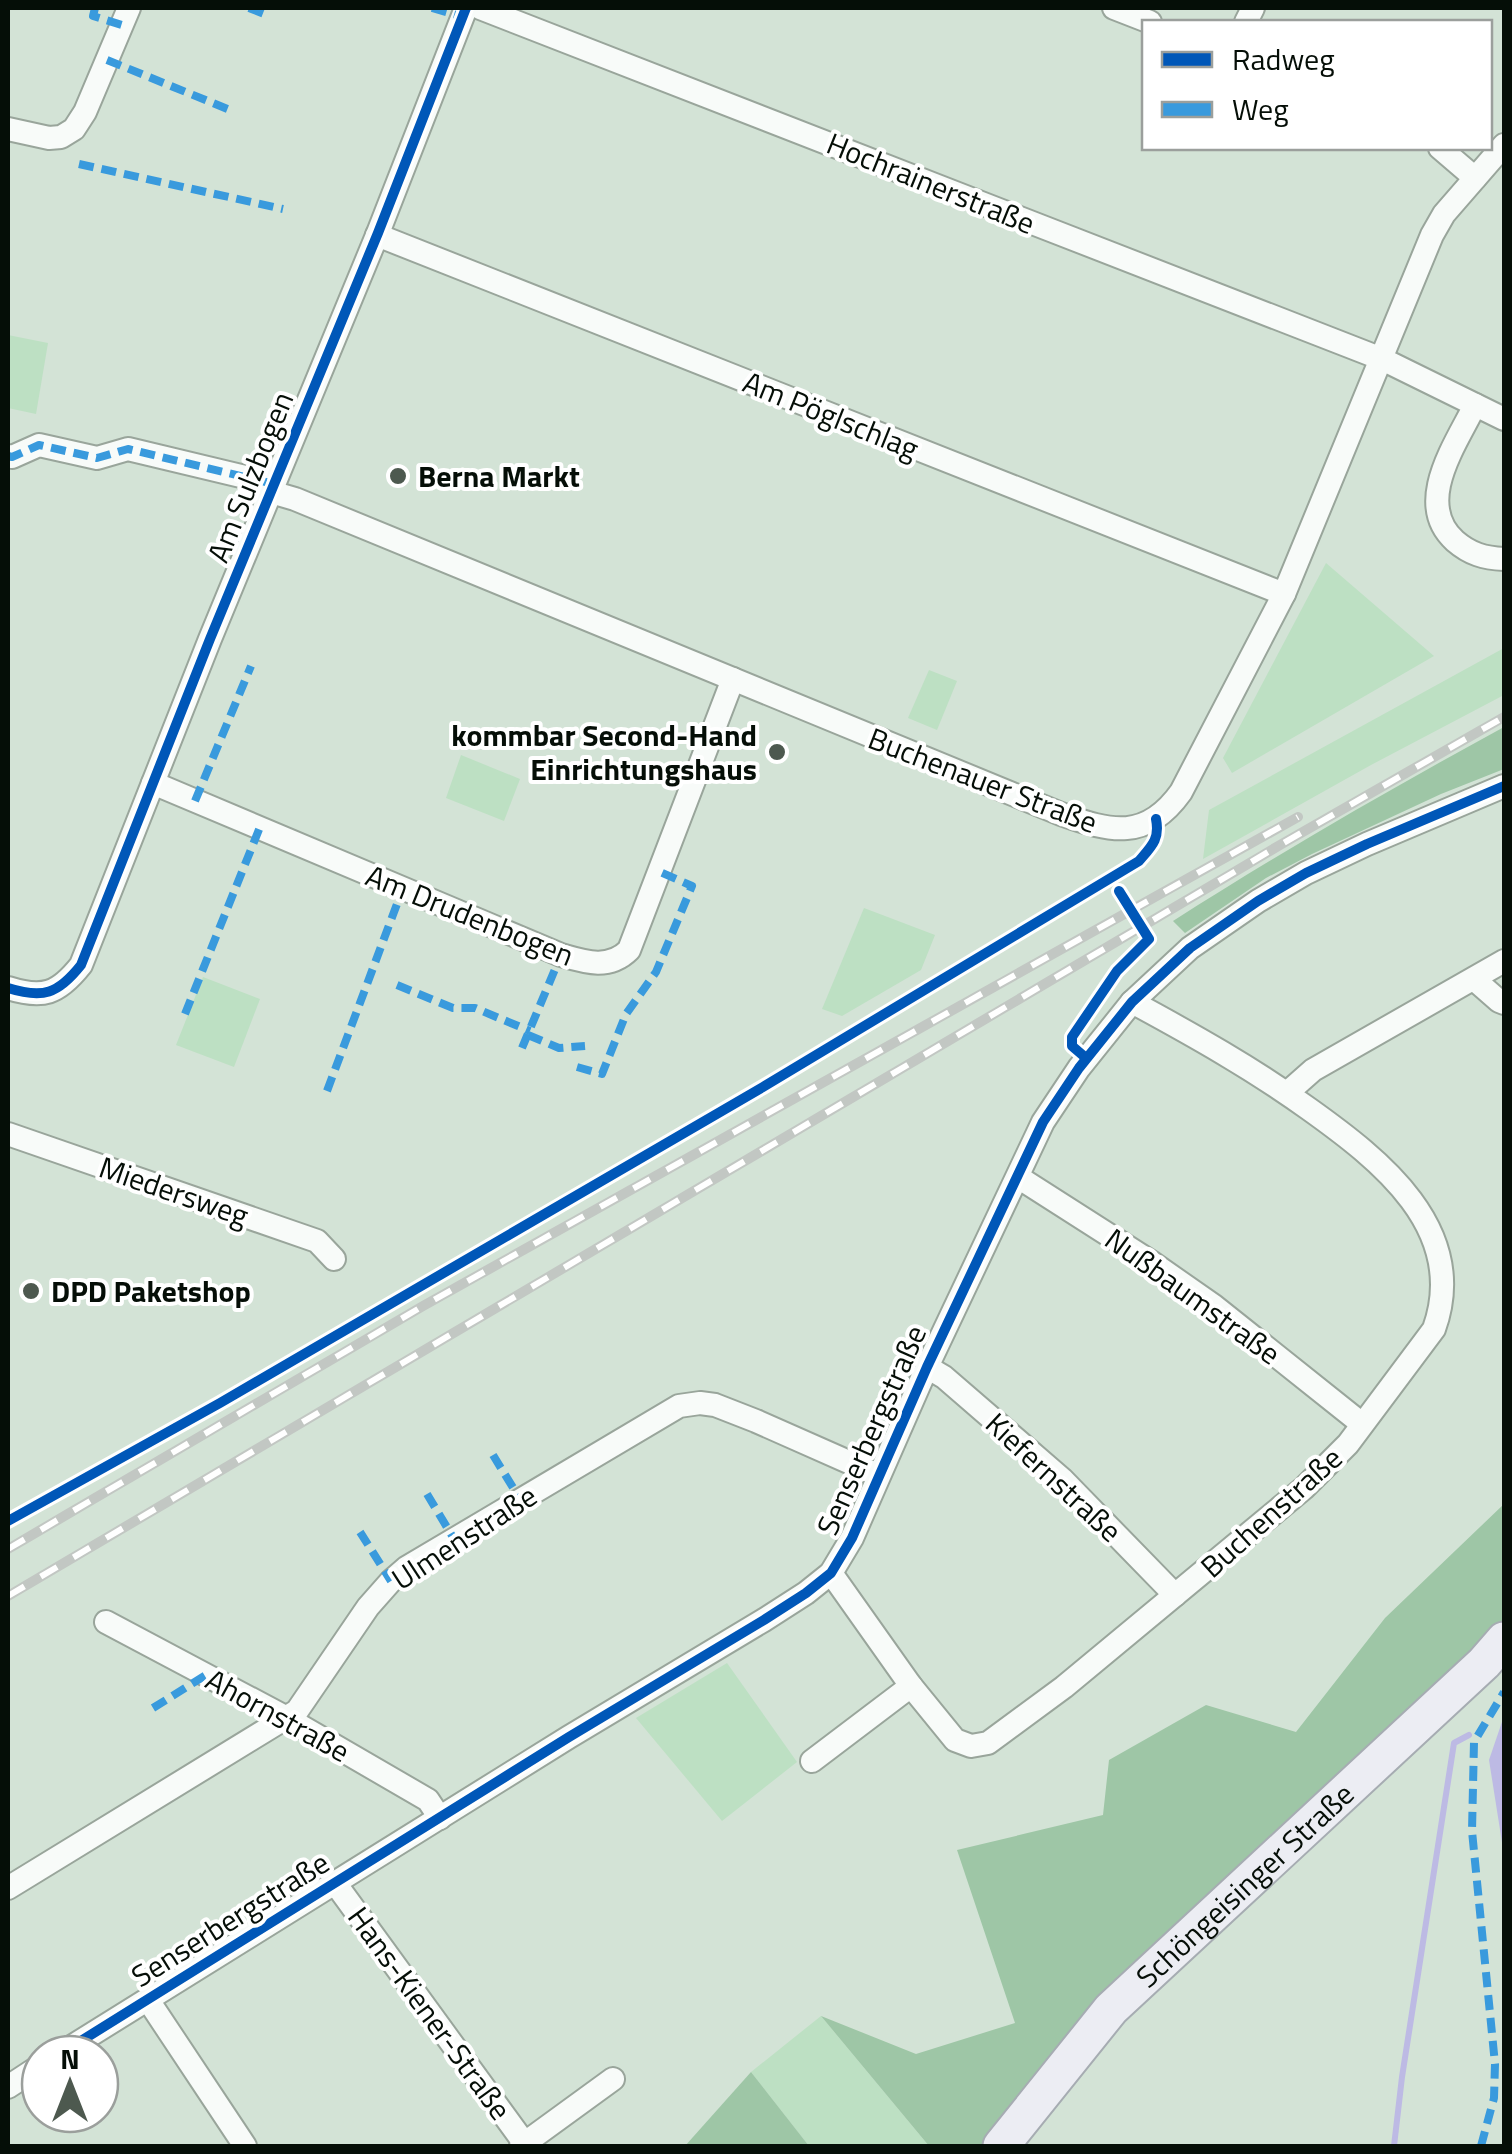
<svg xmlns="http://www.w3.org/2000/svg" width="1512" height="2154" font-family="'Titillium Web',sans-serif">
  <style>
    .green { fill: #bde0c3 }
    .forest { fill: #9ec6a6 }
    .water { fill: #bdbae4 }
    .lines { fill: none; stroke-linecap: round; stroke-linejoin: round }
    .stream { stroke: #bdbae4; stroke-width: 6 }
    .street-casing { stroke: #99a59b; stroke-width: 26 }
    .primary-casing { stroke: #a6acb2; stroke-width: 39 }
    .street { stroke: #f8fbf9; stroke-width: 22 }
    .primary { stroke: #ecedf3; stroke-width: 35 }
    .rail-casing { stroke: #c2c7c3; stroke-width: 10 }
    .rail { stroke: #fff; stroke-width: 6; stroke-dasharray: 19; stroke-linecap: butt }
    .quiet { stroke: #399add; stroke-width: 8; stroke-dasharray: 15 8; stroke-linecap: butt }
    .cycleway-casing { stroke: #fff; stroke-width: 16 }
    .cycleway { stroke: #0057b8; stroke-width: 10 }
    .poi-dot { fill: #4d594f; stroke: #fff; stroke-width: 4 }
    .labels { text-anchor: middle; dominant-baseline: central; stroke-width: 8; stroke-linejoin: round; paint-order: stroke }
    .street-label { font-size: 30px; fill: #050e07; stroke: #fff }
    .poi-label { font-size: 30px; font-weight: bold; fill: #050e07; stroke: #fff; text-anchor: start }
  </style>
  <rect width="100%" height="100%" fill="#d3e3d6"/>
  <g class="green">
    <path d="M 8,335 L 48,343 L 36,414 L 8,408 Z"/>
    <path d="M 1326,563 L 1434,656 L 1232,773 L 1223,758 Z"/>
    <path d="M 1504,648 L 1504,695 L 1371,765 L 1203,859 L 1209,810 Z"/>
    <path d="M 929,670 L 957,681 L 937,730 L 908,718 Z"/>
    <path d="M 461,755 L 520,779 L 504,821 L 446,798 Z"/>
    <path d="M 864,908 L 935,935 L 921,970 L 842,1016 L 822,1009 Z"/>
    <path d="M 203,977 L 260,999 L 234,1067 L 176,1045 Z"/>
    <path d="M 727,1663 L 797,1762 L 722,1821 L 636,1718 Z"/>
    <path d="M 821,2016 L 929,2146 L 809,2146 L 751,2072 Z"/>
  </g>
  <g class="forest">
    <path d="M 1504,727 L 1504,769 L 1441,794 L 1312,854 L 1266,878 L 1185,933 L 1173,921 C 1281,852 1392,788 1504,727 Z"/>
    <path d="M 1504,1504 L 1504,1628 L 988,2146 L 929,2146 L 821,2016 L 916,2054 L 1015,2023 L 957,1850 L 1103,1815 L 1109,1760 L 1206,1705 L 1296,1732 L 1385,1618 Z"/>
    <path d="M 751,2072 L 809,2146 L 685,2146 Z"/>
  </g>
  <path class="water" d="M 1504,1716 L 1504,1855 L 1489,1760 Z"/>
  <g class="lines">
    <path class="stream" d="M 1394,2146 L 1402,2077 L 1454,1743 L 1469,1735"/>
    <g class="street-casing">
      <g id="street">
        <path d="M 480,8 L 1382,359 L 1504,419"/>
        <path d="M 1114,8 L 1150,22"/>
        <path d="M 1246,22 L 1253,8"/>
        <path d="M 8,129 L 49,138 L 61,137 L 74,129 L 85,112 L 129,8"/>
        <path d="M 1440,148 L 1475,178"/>
        <path d="M 377,235 L 1284,594"/>
        <path d="M 1475,405 C 1456,444 1413,503 1455,541 C 1470,554 1484,558 1504,559"/>
        <path d="M 8,456 L 12,457 L 39,445 L 97,458 L 128,449 L 274,484"/>
        <path d="M 271,492 L 295,499 L 1061,814 C 1111,832 1146,841 1181,792 L 1284,594 L 1432,235 L 1444,214 L 1504,145"/>
        <path d="M 153,783 L 561,955 C 585,962 609,970 629,950 L 733,679"/>
        <path d="M 1475,980 L 1499,1001 L 1504,1003"/>
        <path d="M 8,988 C 43,999 58,994 81,965 L 210,639 L 378,233 L 466,8"/>
        <path d="M 1287,1093 L 1313,1070 L 1504,961"/>
        <path d="M 8,1134 L 317,1241 L 334,1259"/>
        <path d="M 1018,1177 L 1151,1262 L 1214,1306 L 1362,1424"/>
        <path d="M 927,1367 L 944,1377 L 1062,1479 L 1175,1595"/>
        <path d="M 831,1573 L 911,1686 L 955,1740 L 971,1746 L 988,1743 L 1064,1687 L 1304,1488 L 1348,1444 L 1434,1329 C 1470,1229 1379,1159 1309,1109 C 1252,1068 1193,1035 1132,1002"/>
        <path d="M 106,1622 L 285,1717 L 366,1764 L 428,1800 L 440,1818"/>
        <path d="M 812,1761 L 911,1686"/>
        <path d="M 335,1883 L 525,2144"/>
        <path d="M 8,1888 L 297,1711 L 368,1607 L 391,1581 L 406,1568 L 679,1406 L 700,1403 L 715,1405 L 756,1421 L 878,1475"/>
        <path d="M 148,2000 L 245,2146"/>
        <path d="M 60,2054 L 569,1737 L 764,1620 L 806,1593 L 831,1573 L 852,1538 L 927,1367 L 1043,1122 L 1079,1068 L 1132,1002 L 1190,948 L 1258,901 L 1306,873 L 1367,844 L 1504,786"/>
        <path d="M 8,2087 L 40,2066"/>
        <path d="M 521,2146 L 613,2079"/>
      </g>
    </g>
    <g class="primary-casing">
      <g id="primary">
        <path id="s1" d="M 1001,2146 L 1111,2009 L 1484,1663 L 1504,1640"/>
      </g>
    </g>
    <use href="#street" class="street"/>
    <use href="#primary" class="primary"/>
    <g class="rail-casing">
      <g id="rail">
        <path d="M 8,1549 L 423,1306 L 1298,817"/>
        <path d="M 8,1596 L 1280,845 L 1504,717"/>
      </g>
    </g>
    <use href="#rail" class="rail"/>
    <g class="quiet">
      <path d="M 95,8 L 93,16 L 122,25"/>
      <path d="M 249,8 L 269,16"/>
      <path d="M 432,8 L 463,17"/>
      <path d="M 107,60 L 230,110"/>
      <path d="M 79,164 L 283,209"/>
      <path d="M 8,456 L 12,457 L 39,445 L 97,458 L 128,449 L 274,484"/>
      <path d="M 195,801 L 251,666"/>
      <path d="M 397,985 L 453,1008 L 475,1008 L 530,1031"/>
      <path d="M 185,1014 L 260,827"/>
      <path d="M 528,1035 L 559,1048 L 585,1046"/>
      <path d="M 522,1048 L 561,955"/>
      <path d="M 577,1067 L 602,1074 L 626,1014 L 656,972 L 692,886 L 660,872"/>
      <path d="M 327,1091 L 403,888"/>
      <path d="M 493,1455 L 520,1499"/>
      <path d="M 427,1494 L 454,1539"/>
      <path d="M 360,1532 L 391,1581"/>
      <path d="M 153,1708 L 206,1675"/>
      <path d="M 1481,2146 L 1494,2098 L 1495,2064 L 1472,1831 L 1474,1742 L 1504,1692"/>
    </g>
    <g class="cycleway-casing">
      <g id="cycleway">
        <path d="M 8,988 C 43,999 58,994 81,965 L 210,639 L 378,233 L 466,8"/>
        <path d="M 1086,1058 L 1072,1046 L 1072,1037 L 1117,971 L 1149,939 L 1119,891"/>
        <path d="M 8,1521 L 220,1403 L 763,1087 L 1139,861 C 1152,846 1160,839 1156,819"/>
        <path d="M 60,2054 L 569,1737 L 764,1620 L 806,1593 L 831,1573 L 852,1538 L 927,1367 L 1043,1122 L 1079,1068 L 1132,1002 L 1190,948 L 1258,901 L 1306,873 L 1367,844 L 1504,786"/>
      </g>
    </g>
    <use href="#cycleway" class="cycleway"/>
  </g>
  <g class="poi-dot">
    <circle cx="398" cy="476" r="10"/>
    <circle cx="777" cy="752" r="10"/>
    <circle cx="31" cy="1291" r="10"/>
  </g>
  <g class="labels">
    <g class="street-label">
      <text transform="translate(931 183) rotate(22)">Hochrainerstraße</text>
      <text transform="translate(831 415) rotate(22)">Am Pöglschlag</text>
      <text transform="translate(250 477) rotate(-68)">Am Sulzbogen</text>
      <text transform="translate(983 780) rotate(21)">Buchenauer Straße</text>
      <text transform="translate(470 915) rotate(22)">Am Drudenbogen</text>
      <text transform="translate(174 1191) rotate(19)">Miedersweg</text>
      <text transform="translate(1193 1296) rotate(36)">Nußbaumstraße</text>
      <text transform="translate(871 1430) rotate(-66)">Senserbergstraße</text>
      <text transform="translate(1054 1477) rotate(43)">Kiefernstraße</text>
      <text transform="translate(1271 1512) rotate(-42)">Buchenstraße</text>
      <text transform="translate(464 1537) rotate(-33)">Ulmenstraße</text>
      <text transform="translate(278 1715) rotate(29)">Ahornstraße</text>
      <text stroke="none"><textPath href="#s1" startOffset="358">Schöngeisinger Straße</textPath></text>
      <text transform="translate(230 1919) rotate(-32)">Senserbergstraße</text>
      <text transform="translate(430 2013) rotate(54)">Hans-Kiener-Straße</text>
    </g>
    <g class="poi-label">
      <text x="418" y="476">Berna Markt</text>
      <text x="757" y="735" text-anchor="end">kommbar Second-Hand<tspan x="757" dy="34">Einrichtungshaus</tspan></text>
      <text x="51" y="1291">DPD Paketshop</text>
    </g>
  </g>
  <rect width="1512" height="2154" fill="none" stroke="#050e07" stroke-width="20"/>
  <rect x="1142" y="20" width="350" height="130" fill="#ffffff" stroke="#9b9f9c" stroke-width="2.5"/>
  <rect x="1162" y="52" width="50" height="15" fill="#0057b8" stroke="#9b9f9c" stroke-width="2.5"/>
  <text x="1232" y="70" font-size="30" fill="#050e07">Radweg</text>
  <rect x="1162" y="102" width="50" height="15" fill="#399add" stroke="#9b9f9c" stroke-width="2.5"/>
  <text x="1232" y="120" font-size="30" fill="#050e07">Weg</text>
  <g transform="translate(70 2084)"><circle r="48" fill="#ffffff" stroke="#9b9f9c" stroke-width="2.5"/>
  <path d="M0-8L18 38L0 25L-18 38Z" fill="#4d594f"/>
  <text y="-15" font-size="28" font-weight="bold" text-anchor="middle" fill="#050e07">N</text>
  </g>
</svg>
